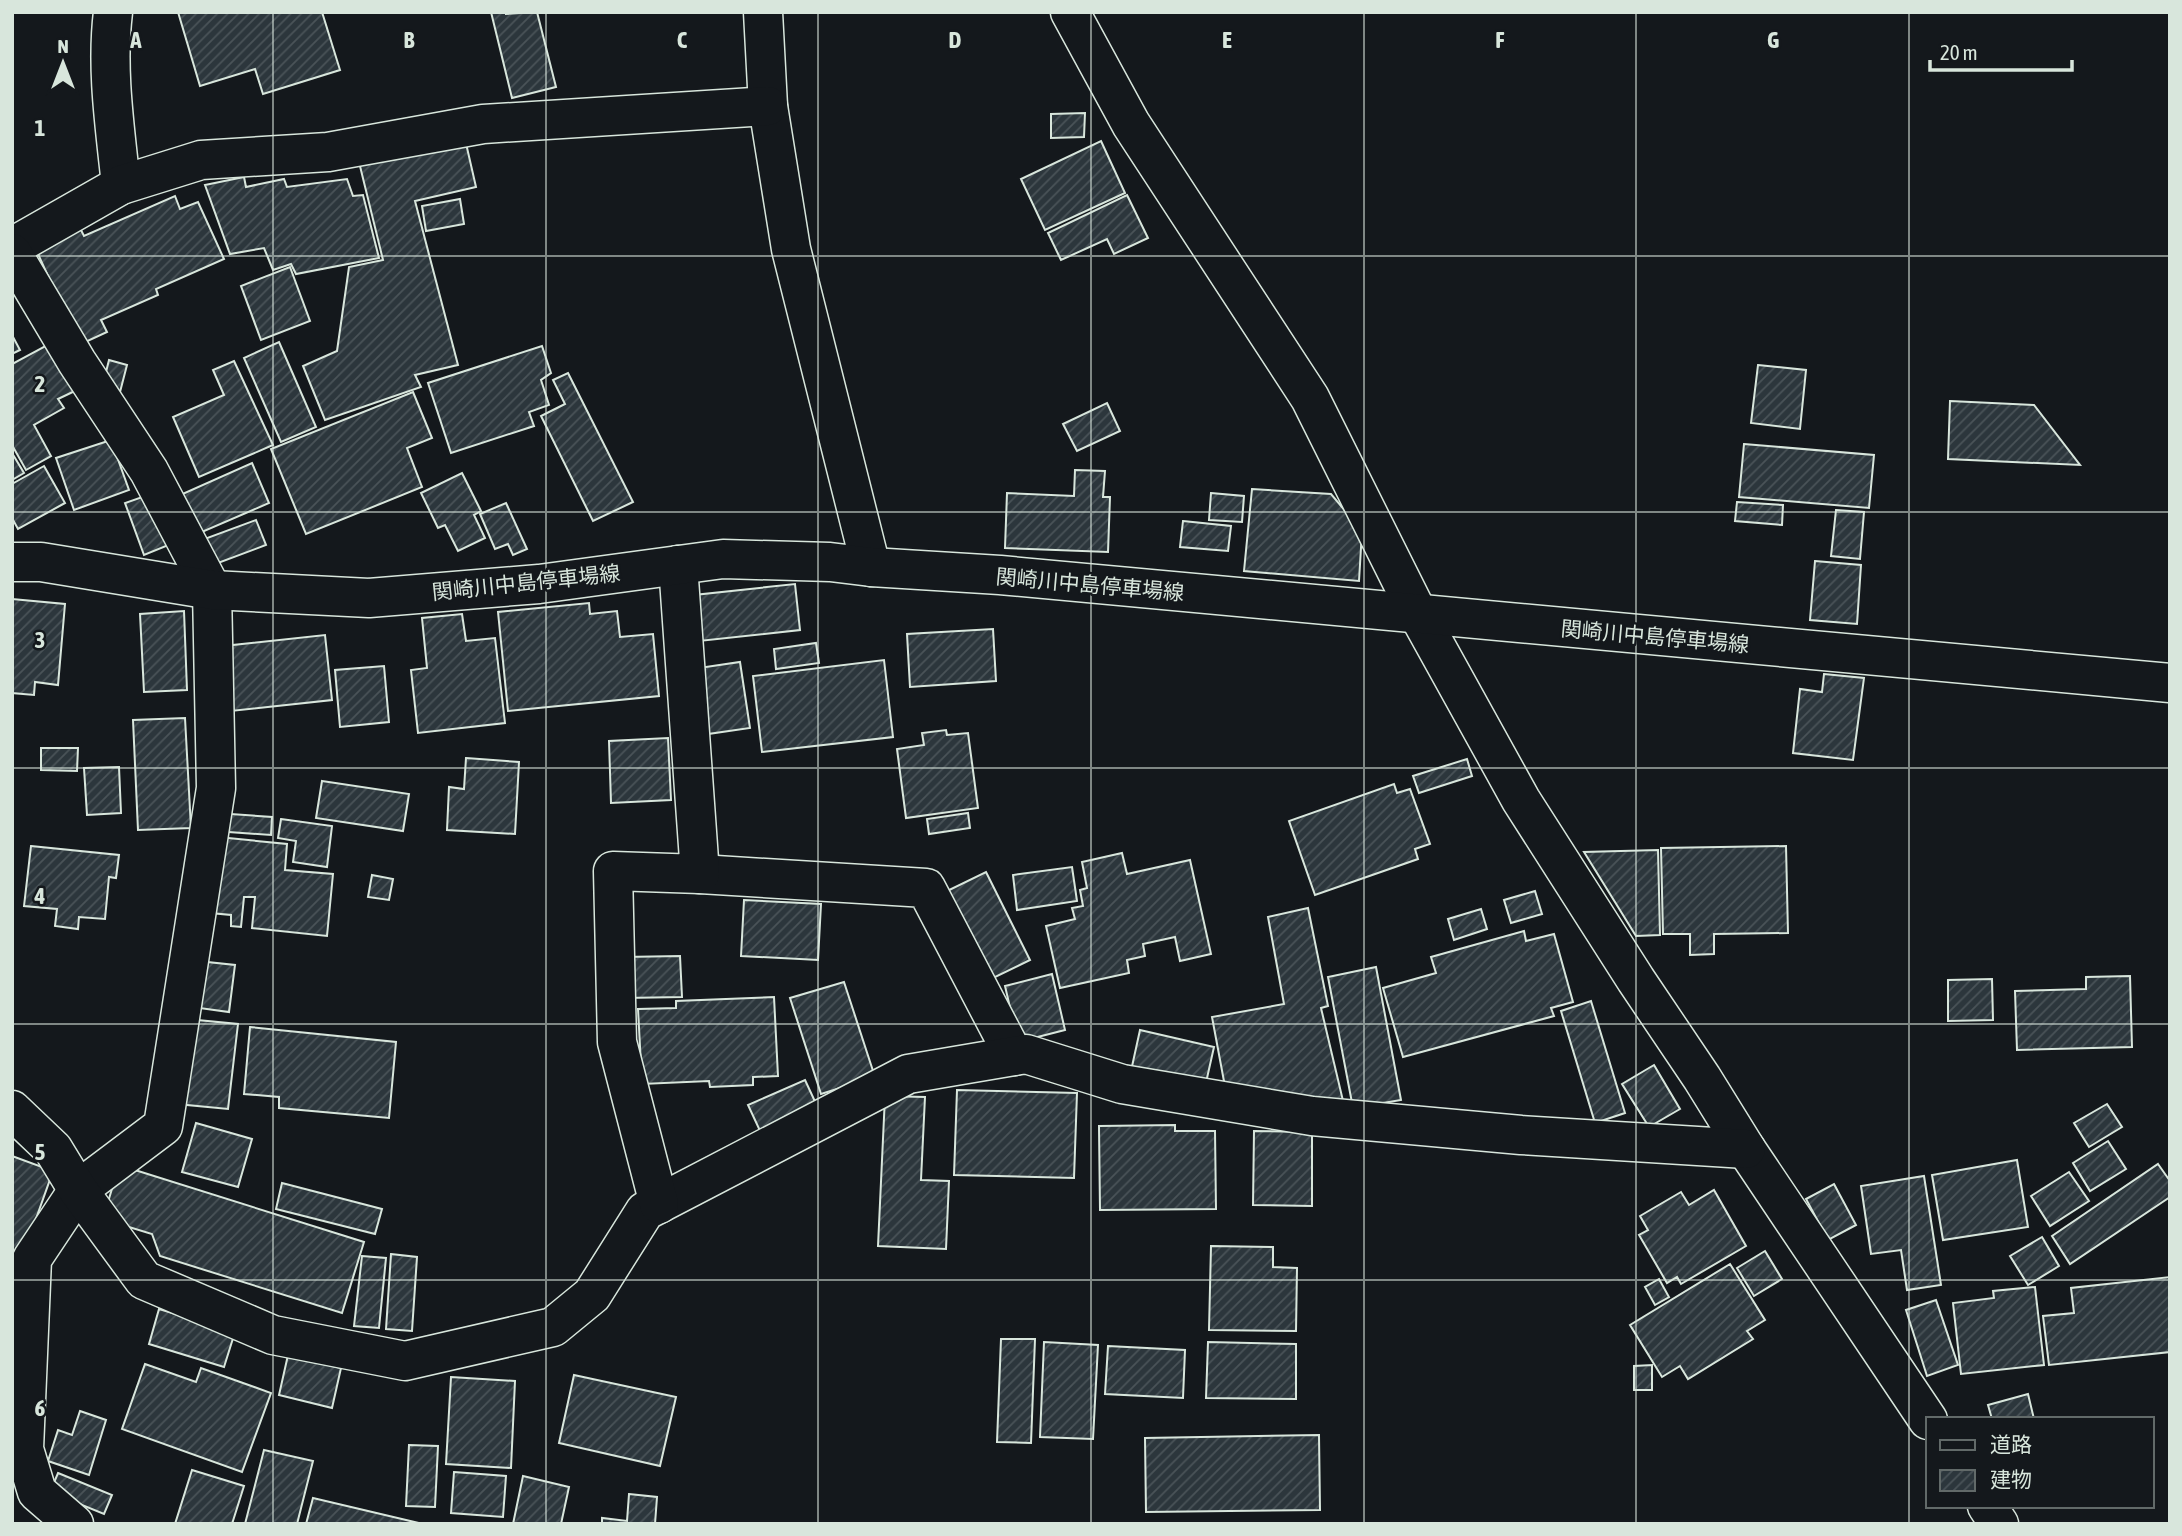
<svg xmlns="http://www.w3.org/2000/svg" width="2182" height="1536" font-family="'Asap Condensed','Noto Sans JP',sans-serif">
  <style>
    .building { fill: url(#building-hatch); stroke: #d8e6dc; stroke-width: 2 }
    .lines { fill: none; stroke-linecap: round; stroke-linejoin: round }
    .minor-casing { stroke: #d8e6dc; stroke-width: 41 }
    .secondary-casing { stroke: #d8e6dc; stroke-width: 41 }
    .minor { stroke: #14181c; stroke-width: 38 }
    .secondary { stroke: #14181c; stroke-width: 38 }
    .grid { fill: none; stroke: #d8e6dc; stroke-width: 2; stroke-opacity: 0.55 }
    .labels { text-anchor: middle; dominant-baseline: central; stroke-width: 5; stroke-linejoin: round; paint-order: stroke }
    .street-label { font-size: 21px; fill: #d8e6dc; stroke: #14181c }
    .grid-label { font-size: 23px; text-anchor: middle; font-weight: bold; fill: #d8e6dc; stroke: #14181c; stroke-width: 5; stroke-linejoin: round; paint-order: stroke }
  </style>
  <defs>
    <pattern id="building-hatch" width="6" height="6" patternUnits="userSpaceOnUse" patternTransform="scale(1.75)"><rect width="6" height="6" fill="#2c363c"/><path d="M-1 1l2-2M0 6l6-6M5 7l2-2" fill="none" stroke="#4a5358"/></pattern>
  </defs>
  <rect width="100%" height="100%" fill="#14181c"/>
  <g class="building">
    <path d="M 178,12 L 322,12 L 340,70 L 263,94 L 255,69 L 200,86 Z"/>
    <path d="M 491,12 L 506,12 L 506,14 L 537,12 L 556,87 L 512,98 Z"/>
    <path d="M 1085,113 L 1084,137 L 1051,138 L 1051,114 Z"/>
    <path d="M 465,139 L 476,187 L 415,201 L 458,365 L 415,375 L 421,387 L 325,420 L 303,366 L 337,351 L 349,267 L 383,260 L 359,162 Z"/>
    <path d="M 1101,141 L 1125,193 L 1045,230 L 1021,179 Z"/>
    <path d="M 244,177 L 246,187 L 284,179 L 287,187 L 347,179 L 353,196 L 363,195 L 379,258 L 296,274 L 291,264 L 273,270 L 264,248 L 230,254 L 205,185 Z"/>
    <path d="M 1127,195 L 1148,238 L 1114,254 L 1107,239 L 1061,260 L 1048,233 Z"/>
    <path d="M 175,196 L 180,209 L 198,202 L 224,259 L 156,289 L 158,295 L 101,320 L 107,332 L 79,345 L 34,245 L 79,226 L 84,236 Z"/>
    <path d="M 460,199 L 464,224 L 426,231 L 422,206 Z"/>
    <path d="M 290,267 L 310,321 L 261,340 L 241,286 Z"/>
    <path d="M 12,335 L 20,350 L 12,354 Z"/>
    <path d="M 279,342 L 316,427 L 281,442 L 244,358 Z"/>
    <path d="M 51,343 L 77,390 L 58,399 L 64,408 L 34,425 L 51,456 L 26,470 L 12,445 L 12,364 Z"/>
    <path d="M 542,346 L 551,373 L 541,380 L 549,405 L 529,412 L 534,426 L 451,453 L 428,383 Z"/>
    <path d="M 109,360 L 127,365 L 120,392 L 102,388 Z"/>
    <path d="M 234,361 L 273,445 L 199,477 L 173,417 L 224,395 L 213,370 Z"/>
    <path d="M 1758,365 L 1806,370 L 1800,429 L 1751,423 Z"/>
    <path d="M 568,373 L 633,502 L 593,521 L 541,416 L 565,404 L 553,380 Z"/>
    <path d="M 413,392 L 432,438 L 407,448 L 422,487 L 306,534 L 271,449 Z"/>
    <path d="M 1950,401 L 2034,405 L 2080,465 L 1948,459 Z"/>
    <path d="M 1107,403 L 1120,431 L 1077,451 L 1063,424 Z"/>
    <path d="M 111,440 L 129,490 L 74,510 L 56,458 Z"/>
    <path d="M 1744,444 L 1874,455 L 1869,508 L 1739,497 Z"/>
    <path d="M 12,453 L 24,473 L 12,480 Z"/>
    <path d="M 252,463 L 269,503 L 195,535 L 178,496 Z"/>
    <path d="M 44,466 L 65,503 L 18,529 L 12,518 L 12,484 Z"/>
    <path d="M 1075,470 L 1105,471 L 1103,497 L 1110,497 L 1108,552 L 1005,548 L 1007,493 L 1074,496 Z"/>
    <path d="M 462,473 L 481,511 L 474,515 L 485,538 L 458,551 L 445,525 L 438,528 L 421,493 Z"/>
    <path d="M 1252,489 L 1331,494 L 1362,531 L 1359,581 L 1244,571 Z"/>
    <path d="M 1211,493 L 1244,496 L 1242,522 L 1209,520 Z"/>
    <path d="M 151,494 L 171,544 L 144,555 L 125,503 Z"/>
    <path d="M 1737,502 L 1783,505 L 1782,525 L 1735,521 Z"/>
    <path d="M 506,503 L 527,549 L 513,555 L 508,544 L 495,549 L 480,514 Z"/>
    <path d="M 1836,510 L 1864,512 L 1860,559 L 1831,556 Z"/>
    <path d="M 256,520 L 266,545 L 210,566 L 199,541 Z"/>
    <path d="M 1183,521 L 1231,526 L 1228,551 L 1180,547 Z"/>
    <path d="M 1815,561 L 1861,565 L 1857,624 L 1810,620 Z"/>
    <path d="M 795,584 L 800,630 L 690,642 L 685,596 Z"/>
    <path d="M 12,599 L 65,604 L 58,685 L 35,682 L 34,695 L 12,693 Z"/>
    <path d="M 589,603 L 590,614 L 617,611 L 620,637 L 653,634 L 659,696 L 508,711 L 498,612 Z"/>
    <path d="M 184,611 L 187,690 L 144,692 L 140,614 Z"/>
    <path d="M 462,614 L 466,641 L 495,638 L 505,723 L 418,733 L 411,670 L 427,668 L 422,618 Z"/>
    <path d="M 993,629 L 996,681 L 910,687 L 907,634 Z"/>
    <path d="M 325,635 L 332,700 L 231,711 L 224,646 Z"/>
    <path d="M 816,643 L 819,663 L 776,669 L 774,649 Z"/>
    <path d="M 884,660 L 893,737 L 762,752 L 753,676 Z"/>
    <path d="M 740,662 L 750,728 L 701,735 L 692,669 Z"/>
    <path d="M 384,666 L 389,722 L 340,727 L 335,670 Z"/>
    <path d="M 1824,674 L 1864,678 L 1853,760 L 1793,753 L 1800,689 L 1822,692 Z"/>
    <path d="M 185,718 L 191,828 L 138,830 L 133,720 Z"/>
    <path d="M 946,730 L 947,735 L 968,733 L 978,808 L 906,818 L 897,749 L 924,745 L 922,733 Z"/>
    <path d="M 668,738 L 671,800 L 611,803 L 609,741 Z"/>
    <path d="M 41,748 L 78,748 L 77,771 L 41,770 Z"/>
    <path d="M 466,758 L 519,762 L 515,834 L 447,830 L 449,787 L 464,789 Z"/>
    <path d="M 1467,759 L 1472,776 L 1419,793 L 1413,776 Z"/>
    <path d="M 119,767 L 121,813 L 87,815 L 84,768 Z"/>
    <path d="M 322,781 L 409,794 L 403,831 L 316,818 Z"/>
    <path d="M 1394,784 L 1397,793 L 1410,789 L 1430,844 L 1415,849 L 1418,859 L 1315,895 L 1289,821 Z"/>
    <path d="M 216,813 L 272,817 L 271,835 L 215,831 Z"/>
    <path d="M 968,813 L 970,828 L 929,834 L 927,819 Z"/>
    <path d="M 281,819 L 332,826 L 327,867 L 293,862 L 296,841 L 278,838 Z"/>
    <path d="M 208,836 L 287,844 L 285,870 L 333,874 L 327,936 L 252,928 L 255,897 L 244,897 L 241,927 L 231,926 L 231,915 L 200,912 Z"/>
    <path d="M 31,846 L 119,855 L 116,878 L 109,877 L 105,919 L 79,917 L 78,929 L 55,926 L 57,909 L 24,906 Z"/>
    <path d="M 1786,846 L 1788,933 L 1714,934 L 1714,954 L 1690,955 L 1690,934 L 1663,934 L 1661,848 Z"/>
    <path d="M 1658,850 L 1660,935 L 1636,936 L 1584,852 Z"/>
    <path d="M 1122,853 L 1127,874 L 1190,860 L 1211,954 L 1180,961 L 1175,937 L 1143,944 L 1145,956 L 1127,960 L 1129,973 L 1060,988 L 1046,926 L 1075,919 L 1072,908 L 1083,906 L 1080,890 L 1087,888 L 1082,862 Z"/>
    <path d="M 1072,867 L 1077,901 L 1017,910 L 1013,875 Z"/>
    <path d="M 986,872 L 1030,960 L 987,981 L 943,893 Z"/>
    <path d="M 372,875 L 393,879 L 389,900 L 368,897 Z"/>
    <path d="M 1535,891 L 1542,914 L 1511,923 L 1504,900 Z"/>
    <path d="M 744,900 L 821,904 L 818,960 L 741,956 Z"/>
    <path d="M 1308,908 L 1328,1006 L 1321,1008 L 1344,1105 L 1226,1092 L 1212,1017 L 1284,1004 L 1268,917 Z"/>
    <path d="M 1481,909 L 1487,929 L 1454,940 L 1448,919 Z"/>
    <path d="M 1524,931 L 1526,941 L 1554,934 L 1573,1002 L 1551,1008 L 1554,1016 L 1403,1057 L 1383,988 L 1436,973 L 1431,957 Z"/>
    <path d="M 680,956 L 682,997 L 624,998 L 623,957 Z"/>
    <path d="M 198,961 L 235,965 L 229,1012 L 192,1007 Z"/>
    <path d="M 1376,967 L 1401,1100 L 1353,1108 L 1328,977 Z"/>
    <path d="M 1052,974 L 1065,1030 L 1018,1042 L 1005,986 Z"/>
    <path d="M 2130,976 L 2132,1047 L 2017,1050 L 2015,991 L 2086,989 L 2086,977 Z"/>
    <path d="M 1992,979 L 1993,1020 L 1948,1021 L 1948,980 Z"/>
    <path d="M 844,982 L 875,1077 L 821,1094 L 790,998 Z"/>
    <path d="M 774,997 L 778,1076 L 753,1077 L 753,1085 L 710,1087 L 709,1081 L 642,1084 L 638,1009 L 676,1008 L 676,1001 Z"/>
    <path d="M 1591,1001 L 1625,1113 L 1595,1123 L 1561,1011 Z"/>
    <path d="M 187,1019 L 238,1024 L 228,1109 L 177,1104 Z"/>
    <path d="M 250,1027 L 396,1042 L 389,1118 L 279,1108 L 279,1097 L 244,1094 Z"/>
    <path d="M 1140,1030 L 1214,1047 L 1205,1087 L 1131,1071 Z"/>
    <path d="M 1654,1065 L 1680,1109 L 1649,1127 L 1622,1084 Z"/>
    <path d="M 805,1080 L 818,1108 L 761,1133 L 748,1105 Z"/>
    <path d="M 957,1090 L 1077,1093 L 1074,1178 L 954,1175 Z"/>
    <path d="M 885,1096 L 925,1097 L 921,1180 L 949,1181 L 946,1249 L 878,1246 Z"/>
    <path d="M 2107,1104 L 2122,1127 L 2089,1147 L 2074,1123 Z"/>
    <path d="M 196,1123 L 252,1139 L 238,1187 L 182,1172 Z"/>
    <path d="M 1175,1125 L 1175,1131 L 1215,1131 L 1216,1209 L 1100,1210 L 1099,1126 Z"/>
    <path d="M 1254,1131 L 1312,1132 L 1312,1206 L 1253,1205 Z"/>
    <path d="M 2108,1141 L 2126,1169 L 2090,1191 L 2073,1163 Z"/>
    <path d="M 12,1156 L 53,1171 L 22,1258 L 12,1255 Z"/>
    <path d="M 2017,1160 L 2028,1227 L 1943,1240 L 1932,1175 Z"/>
    <path d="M 2158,1164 L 2170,1181 L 2170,1197 L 2070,1264 L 2052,1236 Z"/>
    <path d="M 119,1165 L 364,1242 L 342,1313 L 160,1256 L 152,1234 L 103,1219 Z"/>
    <path d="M 2069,1172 L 2089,1201 L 2050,1226 L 2031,1196 Z"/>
    <path d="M 1924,1176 L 1941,1285 L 1907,1290 L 1901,1250 L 1871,1254 L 1861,1186 Z"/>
    <path d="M 282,1183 L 382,1209 L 375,1234 L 276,1209 Z"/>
    <path d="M 1834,1184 L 1856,1225 L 1828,1240 L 1806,1199 Z"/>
    <path d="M 1714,1190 L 1746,1246 L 1681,1284 L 1677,1277 L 1667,1283 L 1639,1235 L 1648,1230 L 1640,1216 L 1681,1192 L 1689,1205 Z"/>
    <path d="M 2042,1237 L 2059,1266 L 2028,1285 L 2010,1256 Z"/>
    <path d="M 1211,1246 L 1273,1247 L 1273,1267 L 1297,1268 L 1296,1331 L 1209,1330 Z"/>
    <path d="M 1765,1251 L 1782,1279 L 1754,1296 L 1737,1268 Z"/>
    <path d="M 391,1254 L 417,1257 L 412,1331 L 386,1329 Z"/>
    <path d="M 362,1256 L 386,1258 L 379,1328 L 354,1326 Z"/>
    <path d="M 1730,1264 L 1765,1320 L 1747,1331 L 1753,1339 L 1688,1379 L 1680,1366 L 1662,1377 L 1630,1325 Z"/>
    <path d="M 2170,1277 L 2170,1352 L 2049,1365 L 2043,1316 L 2074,1313 L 2071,1288 Z"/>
    <path d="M 1659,1279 L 1669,1297 L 1655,1305 L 1645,1287 Z"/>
    <path d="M 2035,1287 L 2044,1365 L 1961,1374 L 1953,1303 L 1994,1298 L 1993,1291 Z"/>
    <path d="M 1936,1300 L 1958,1365 L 1927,1376 L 1906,1310 Z"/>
    <path d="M 159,1309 L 235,1332 L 224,1367 L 149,1344 Z"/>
    <path d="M 1001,1339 L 1035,1339 L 1031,1443 L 997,1442 Z"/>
    <path d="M 1044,1342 L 1098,1345 L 1093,1439 L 1040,1437 Z"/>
    <path d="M 1208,1342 L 1296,1344 L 1296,1399 L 1206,1398 Z"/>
    <path d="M 1108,1346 L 1185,1350 L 1183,1398 L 1105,1394 Z"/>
    <path d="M 288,1355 L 341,1368 L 332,1408 L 279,1395 Z"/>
    <path d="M 145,1364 L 196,1382 L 201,1368 L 271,1393 L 242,1472 L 122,1429 Z"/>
    <path d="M 1652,1365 L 1652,1390 L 1634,1390 L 1634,1366 Z"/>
    <path d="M 574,1375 L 676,1397 L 660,1466 L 559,1443 Z"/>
    <path d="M 451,1377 L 515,1381 L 511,1468 L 446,1464 Z"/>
    <path d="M 2028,1394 L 2034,1419 L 1992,1419 L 1988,1405 Z"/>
    <path d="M 80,1411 L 106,1420 L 89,1475 L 48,1461 L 58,1430 L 72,1435 Z"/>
    <path d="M 1319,1435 L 1320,1510 L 1146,1512 L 1145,1438 Z"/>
    <path d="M 409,1445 L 438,1446 L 435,1507 L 406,1506 Z"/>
    <path d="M 264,1450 L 313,1461 L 297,1524 L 245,1524 Z"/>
    <path d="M 192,1470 L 244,1486 L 232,1524 L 175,1524 Z"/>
    <path d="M 454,1472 L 506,1476 L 503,1517 L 451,1513 Z"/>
    <path d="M 58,1473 L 112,1495 L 104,1514 L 50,1492 Z"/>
    <path d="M 523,1476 L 569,1487 L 561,1524 L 513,1524 Z"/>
    <path d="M 629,1494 L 657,1497 L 655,1524 L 602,1524 L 602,1518 L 627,1521 Z"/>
    <path d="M 313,1498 L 423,1524 L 306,1524 Z"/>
  </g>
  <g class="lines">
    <g class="minor-casing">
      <g id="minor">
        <path d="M 113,12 C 106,69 115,128 121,185"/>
        <path d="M 763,12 L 768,106 L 791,249 L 871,567"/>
        <path d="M 1070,12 L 1131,124 L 1310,398 L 1418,614 L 1521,800 L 1636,980 L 1702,1078 L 1746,1149 L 1928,1420"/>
        <path d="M 12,247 L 121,185 L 201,160 L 328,152 L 483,124 L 768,106"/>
        <path d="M 12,253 L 77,362 L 149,471 L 212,590 L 216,788 L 163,1126 L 78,1190 L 32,1259 L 24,1449 L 37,1492 L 74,1524"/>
        <path d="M 700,874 L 926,888 L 1014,1056"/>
        <path d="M 12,1110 L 53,1149 L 78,1190 L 144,1280 L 273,1335 L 405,1361 L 553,1327 L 592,1295 L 645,1211 L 908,1074 L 1014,1056 L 1026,1054 L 1122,1084 L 1312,1116 L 1521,1135 L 1746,1149"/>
        <path d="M 659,1204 L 617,1042 L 613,871 L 700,874 L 678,565"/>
        <path d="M 1987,1506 L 1999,1524"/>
      </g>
    </g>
    <g class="secondary-casing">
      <path id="secondary" d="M 12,562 L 41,562 L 212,590 L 369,598 L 539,584 L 723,559 L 830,562 L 871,567 L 1000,575 L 2170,683"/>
    </g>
    <use href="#minor" class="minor"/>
    <use href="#secondary" class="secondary"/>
  </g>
  <path class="grid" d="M 273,12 L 273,1524M 546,12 L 546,1524M 818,12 L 818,1524M 1091,12 L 1091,1524M 1364,12 L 1364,1524M 1636,12 L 1636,1524M 1909,12 L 1909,1524M 12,256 L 2170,256M 12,512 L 2170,512M 12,768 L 2170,768M 12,1024 L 2170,1024M 12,1280 L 2170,1280"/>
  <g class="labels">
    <g class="street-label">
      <text transform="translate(526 582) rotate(-6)">関崎川中島停車場線</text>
      <text transform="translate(1090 584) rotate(5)">関崎川中島停車場線</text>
      <text transform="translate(1655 636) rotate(5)">関崎川中島停車場線</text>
    </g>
  </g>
  <g class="grid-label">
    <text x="136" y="48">A</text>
    <text x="409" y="48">B</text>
    <text x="682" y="48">C</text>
    <text x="955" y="48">D</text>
    <text x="1227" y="48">E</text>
    <text x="1500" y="48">F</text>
    <text x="1773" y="48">G</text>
    <text x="40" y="136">1</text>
    <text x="40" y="392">2</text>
    <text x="40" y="648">3</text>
    <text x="40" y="904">4</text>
    <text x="40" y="1160">5</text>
    <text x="40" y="1416">6</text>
  </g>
  <rect width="2182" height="1536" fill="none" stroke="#d8e6dc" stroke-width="28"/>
  <rect x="1926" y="1417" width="228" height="91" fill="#14181c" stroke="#626a69" stroke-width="2"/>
  <rect x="1940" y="1440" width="35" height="10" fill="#14181c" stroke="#626a69" stroke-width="2"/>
  <text x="1990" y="1452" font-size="21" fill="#d8e6dc">道路</text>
  <rect x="1940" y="1470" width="35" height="21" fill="url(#building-hatch)" stroke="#626a69" stroke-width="2"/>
  <text x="1990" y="1487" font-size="21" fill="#d8e6dc">建物</text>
  <g transform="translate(63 63)" stroke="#14181c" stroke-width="5" paint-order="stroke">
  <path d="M0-5L12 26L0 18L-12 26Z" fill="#d8e6dc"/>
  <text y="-10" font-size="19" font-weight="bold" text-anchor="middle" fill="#d8e6dc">N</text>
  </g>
  <path d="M1930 60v10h142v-10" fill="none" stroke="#d8e6dc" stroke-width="3.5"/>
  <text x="1940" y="60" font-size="21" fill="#d8e6dc" stroke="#14181c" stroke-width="5" paint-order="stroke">20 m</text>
</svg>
